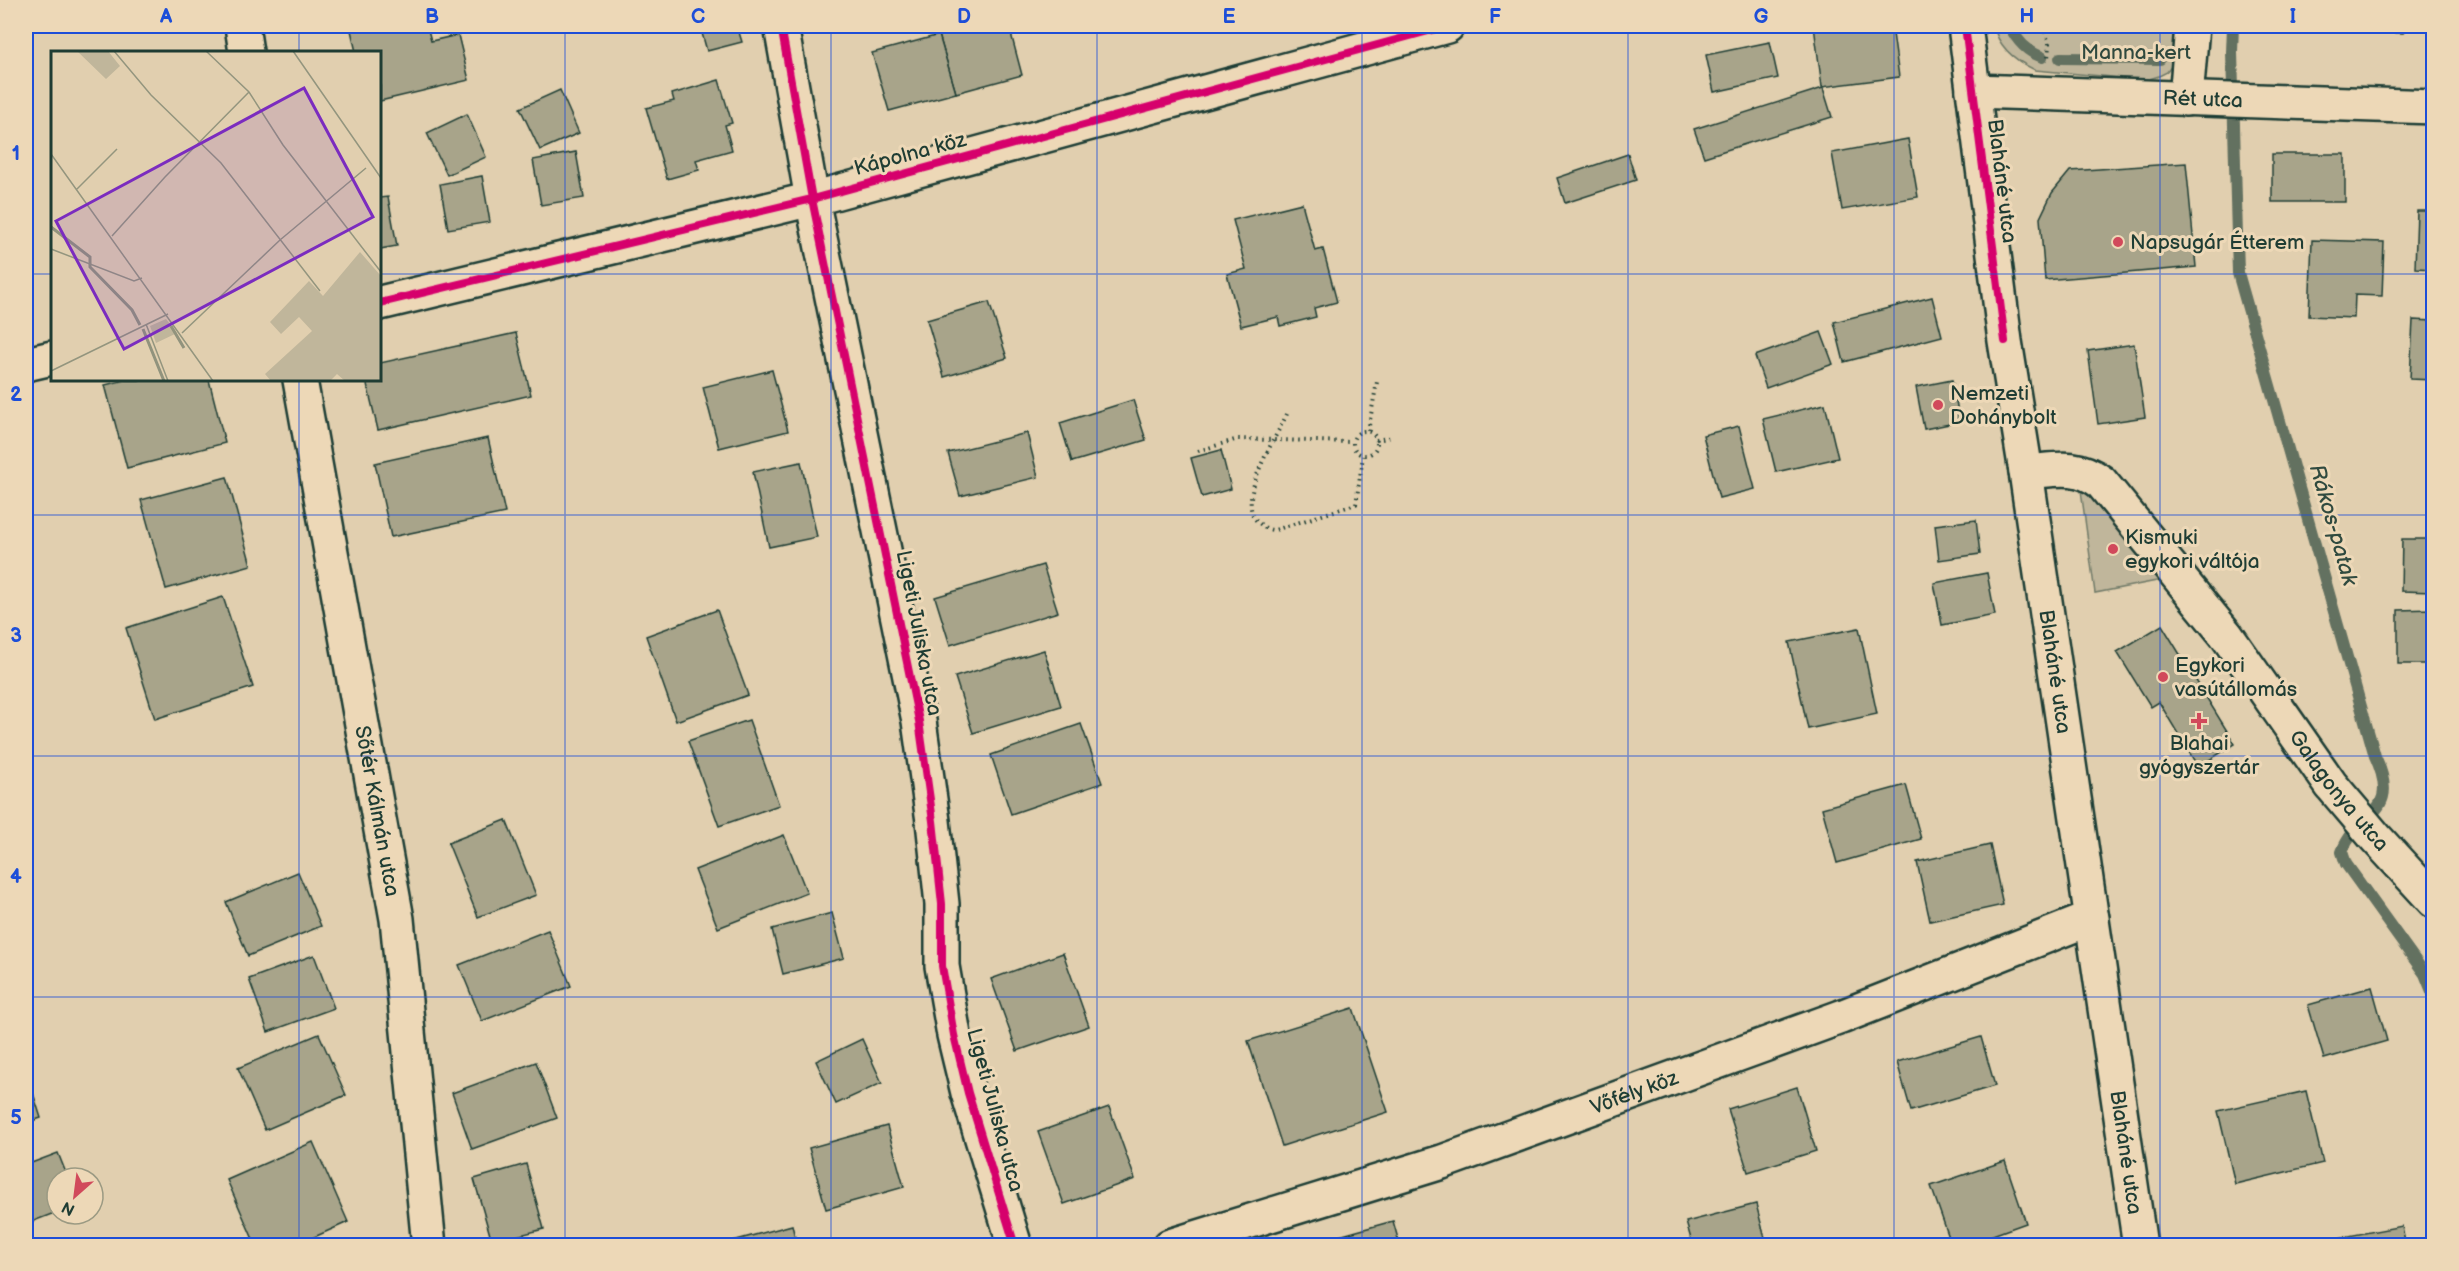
<svg xmlns="http://www.w3.org/2000/svg" width="2459" height="1271" font-family="'Balsamiq Sans',sans-serif">
  <style>
    .green { fill: #c0b69b; stroke: #707a68; stroke-width: 1.5 }
    .lines { fill: none; stroke-linecap: round; stroke-linejoin: round }
    .stream { stroke: #637160; stroke-width: 12 }
    .building { fill: #a8a48a; stroke: #1f3d34; stroke-width: 1.5 }
    .minor-casing { stroke: #1f3d34; stroke-width: 38 }
    .path { stroke: #1f3d34; stroke-width: 4; stroke-dasharray: 1.5 4.5; stroke-linecap: butt }
    .minor { stroke: #edd8b7; stroke-width: 33 }
    .cycleway-casing { stroke: #edd8b7; stroke-width: 11 }
    .cycleway { stroke: #d6006c; stroke-width: 8 }
    .grid { fill: none; stroke: #1d4ed8; stroke-width: 1.5; stroke-opacity: 0.55 }
    .poi-dot { fill: #d1495b; stroke: #edd8b7; stroke-width: 2 }
    .labels { text-anchor: middle; dominant-baseline: central; stroke-width: 6; stroke-linejoin: round; paint-order: stroke }
    .park-label { font-size: 21px; fill: #2f493e; stroke: #edd8b7 }
    .street-label { font-size: 21px; fill: #1f3d34; stroke: #edd8b7 }
    .poi-label { font-size: 21px; fill: #1f3d34; stroke: #edd8b7; text-anchor: start }
    .water-label { font-size: 22px; font-style: italic; fill: #304a3f; stroke: #edd8b7 }
    .inset-river { fill: none; stroke: #91937d; stroke-width: 3 }
    .inset-road { fill: none; stroke: #93957e; stroke-width: 1.5 }
    .view { fill: #7b2cbf; fill-opacity: 0.15; stroke: #7b2cbf; stroke-width: 3 }
    .inset-edge { fill: none; stroke: #1f3d34; stroke-width: 3 }
    .neatline { fill: none; stroke: #1d4ed8; stroke-width: 2 }
    .grid-label { font-size: 20px; text-anchor: middle; font-weight: bold; fill: #1d4ed8 }
  </style>
  <rect width="100%" height="100%" fill="#e1cfaf"/>
  <filter id="ink" filterUnits="userSpaceOnUse"><feTurbulence type="fractalNoise" baseFrequency=".0167" numOctaves="2"/><feDisplacementMap in="SourceGraphic" scale="12" xChannelSelector="R" yChannelSelector="G"/><feConvolveMatrix kernelMatrix="1 2 1 2 8 2 1 2 1" color-interpolation-filters="sRGB"/></filter>
  <g filter="url(#ink)">
    <g class="green">
      <path d="M 1994,26 L 2176,26 L 2173,64 L 2167,72 L 2159,76 L 2146,80 L 2035,70 C 2016,61 1998,47 1994,26 Z"/>
      <path d="M 2081,490 L 2088,491 L 2167,579 L 2095,593 Z"/>
    </g>
    <g class="lines">
      <g class="stream">
        <path d="M 2010,26 C 2017,41 2026,51 2042,57"/>
        <path d="M 2233,26 L 2232,52 L 2238,273 L 2375,756 C 2403,817 2358,809 2342,852 L 2346,864 L 2425,974 L 2434,996"/>
        <path d="M 2060,58 L 2160,59"/>
      </g>
    </g>
    <g class="building">
      <path d="M 350,26 L 427,26 L 431,41 L 458,35 L 469,80 L 380,101 L 380,52 L 356,52 Z"/>
      <path d="M 700,26 L 737,26 L 742,42 L 707,51 Z"/>
      <path d="M 975,26 L 1009,26 L 1022,75 L 956,93 L 939,35 Z"/>
      <path d="M 1814,26 L 1892,26 L 1899,77 L 1822,87 Z"/>
      <path d="M 2312,26 L 2412,26 L 2403,33 L 2316,30 Z"/>
      <path d="M 939,35 L 956,93 L 889,111 L 872,53 Z"/>
      <path d="M 1770,42 L 1778,78 L 1714,92 L 1706,55 Z"/>
      <path d="M 719,80 L 732,123 L 725,125 L 732,150 L 696,160 L 699,170 L 667,179 L 646,108 L 674,101 L 672,94 Z"/>
      <path d="M 1823,88 L 1832,117 L 1704,157 L 1694,129 Z"/>
      <path d="M 560,90 L 579,133 L 540,150 L 520,108 Z"/>
      <path d="M 467,114 L 486,157 L 447,175 L 427,133 Z"/>
      <path d="M 1908,139 L 1918,197 L 1842,210 L 1832,153 Z"/>
      <path d="M 576,152 L 584,198 L 541,205 L 533,160 Z"/>
      <path d="M 1628,154 L 1636,180 L 1565,203 L 1557,178 Z"/>
      <rect x="2272" y="154" width="73" height="48"/>
      <path d="M 2186,163 L 2196,267 L 2045,280 L 2040,218 L 2052,193 L 2070,171 Z"/>
      <path d="M 482,176 L 490,222 L 448,229 L 440,184 Z"/>
      <path d="M 388,197 L 397,246 L 380,249 L 380,198 Z"/>
      <path d="M 1302,203 L 1315,251 L 1323,249 L 1337,302 L 1314,308 L 1316,317 L 1280,326 L 1278,317 L 1241,326 L 1227,274 L 1246,269 L 1233,220 Z"/>
      <path d="M 2417,211 L 2434,211 L 2434,269 L 2415,268 Z"/>
      <path d="M 2312,240 L 2384,242 L 2382,296 L 2355,295 L 2354,318 L 2309,316 Z"/>
      <path d="M 1932,297 L 1942,336 L 1844,362 L 1834,322 Z"/>
      <path d="M 989,302 L 1007,358 L 944,377 L 927,320 Z"/>
      <path d="M 2413,320 L 2434,321 L 2434,380 L 2410,379 Z"/>
      <path d="M 1821,332 L 1833,364 L 1766,388 L 1755,356 Z"/>
      <path d="M 516,333 L 531,395 L 378,430 L 366,380 L 380,380 L 380,363 Z"/>
      <path d="M 2134,344 L 2145,417 L 2098,424 L 2088,351 Z"/>
      <path d="M 772,370 L 788,431 L 719,448 L 703,387 Z"/>
      <path d="M 125,380 L 209,380 L 225,443 L 127,468 L 105,385 Z"/>
      <path d="M 1952,380 L 1960,422 L 1924,429 L 1916,387 Z"/>
      <path d="M 1133,400 L 1146,440 L 1072,462 L 1060,423 Z"/>
      <path d="M 1825,404 L 1838,458 L 1776,472 L 1763,419 Z"/>
      <path d="M 1739,426 L 1755,489 L 1719,498 L 1703,435 Z"/>
      <path d="M 1027,433 L 1038,477 L 960,496 L 948,453 Z"/>
      <path d="M 488,438 L 505,513 L 391,537 L 375,463 Z"/>
      <path d="M 1221,450 L 1231,489 L 1202,497 L 1191,458 Z"/>
      <path d="M 801,462 L 817,537 L 769,547 L 753,472 Z"/>
      <path d="M 227,477 L 251,565 L 166,589 L 141,500 Z"/>
      <path d="M 1976,520 L 1980,554 L 1939,560 L 1935,525 Z"/>
      <path d="M 2402,539 L 2434,539 L 2434,592 L 2401,591 Z"/>
      <path d="M 1043,565 L 1058,612 L 950,645 L 935,597 Z"/>
      <path d="M 1987,573 L 1995,615 L 1942,625 L 1934,583 Z"/>
      <path d="M 223,597 L 253,687 L 155,719 L 126,628 Z"/>
      <path d="M 2434,609 L 2434,664 L 2398,664 L 2398,610 Z"/>
      <path d="M 717,610 L 748,695 L 676,721 L 646,636 Z"/>
      <path d="M 2162,625 L 2235,744 L 2198,767 L 2159,702 L 2151,707 L 2117,652 Z"/>
      <path d="M 1859,628 L 1877,714 L 1808,729 L 1789,642 Z"/>
      <path d="M 1044,650 L 1061,706 L 973,733 L 955,677 Z"/>
      <path d="M 749,720 L 779,805 L 719,826 L 688,741 Z"/>
      <path d="M 1081,724 L 1102,783 L 1011,814 L 991,755 Z"/>
      <path d="M 1906,785 L 1921,839 L 1837,863 L 1822,808 Z"/>
      <path d="M 506,820 L 536,895 L 478,917 L 448,843 Z"/>
      <path d="M 784,835 L 807,893 L 718,928 L 695,870 Z"/>
      <path d="M 1990,845 L 2003,905 L 1930,921 L 1917,862 Z"/>
      <path d="M 298,872 L 321,926 L 248,956 L 226,902 Z"/>
      <path d="M 832,913 L 844,958 L 783,974 L 772,929 Z"/>
      <path d="M 548,930 L 571,986 L 482,1021 L 459,965 Z"/>
      <path d="M 1063,953 L 1089,1026 L 1017,1051 L 991,979 Z"/>
      <path d="M 314,955 L 334,1008 L 268,1032 L 249,979 Z"/>
      <path d="M 2372,987 L 2387,1041 L 2324,1059 L 2308,1005 Z"/>
      <path d="M 1353,1008 L 1388,1112 L 1282,1146 L 1248,1041 Z"/>
      <path d="M 319,1034 L 346,1095 L 265,1130 L 238,1068 Z"/>
      <path d="M 1981,1037 L 1995,1086 L 1911,1111 L 1897,1062 Z"/>
      <path d="M 862,1039 L 882,1083 L 836,1104 L 816,1061 Z"/>
      <path d="M 536,1062 L 557,1118 L 472,1149 L 452,1093 Z"/>
      <path d="M 26,1074 L 27,1074 L 41,1118 L 26,1123 Z"/>
      <path d="M 1797,1087 L 1816,1151 L 1748,1172 L 1728,1109 Z"/>
      <path d="M 2306,1091 L 2323,1163 L 2235,1184 L 2218,1111 Z"/>
      <path d="M 1109,1107 L 1135,1179 L 1064,1204 L 1038,1132 Z"/>
      <path d="M 887,1126 L 904,1187 L 826,1209 L 809,1148 Z"/>
      <path d="M 313,1142 L 348,1222 L 294,1246 L 256,1246 L 227,1180 Z"/>
      <path d="M 58,1153 L 68,1178 L 57,1178 L 57,1212 L 26,1224 L 26,1165 Z"/>
      <path d="M 2005,1161 L 2026,1223 L 1962,1246 L 1952,1246 L 1931,1186 Z"/>
      <path d="M 526,1164 L 544,1229 L 492,1242 L 474,1179 Z"/>
      <path d="M 1756,1204 L 1767,1246 L 1693,1246 L 1686,1222 Z"/>
      <path d="M 1393,1221 L 1400,1246 L 1303,1246 Z"/>
      <path d="M 792,1225 L 797,1246 L 725,1246 L 725,1243 Z"/>
      <path d="M 2402,1226 L 2406,1246 L 2333,1246 L 2332,1239 Z"/>
    </g>
    <g class="lines">
      <g class="minor-casing">
        <g id="minor">
          <path d="M 242,26 L 246,52"/>
          <path d="M 781,26 L 812,199 L 919,721 L 933,821 L 942,904 L 942,966 L 954,1035 L 968,1093 L 1015,1246"/>
          <path id="s1" d="M 1965,26 L 2005,341 L 2026,472 L 2140,1246"/>
          <path id="s2" d="M 1973,91 L 2434,107"/>
          <path d="M 2186,99 L 2192,26"/>
          <path d="M 380,303 L 812,199 L 1447,26"/>
          <path d="M 26,364 L 52,358"/>
          <path id="s3" d="M 300,380 L 397,919 L 429,1246"/>
          <path id="s4" d="M 2026,472 C 2055,470 2076,463 2101,482 L 2227,636 L 2331,785 L 2376,838 L 2434,901"/>
          <path id="s5" d="M 1170,1246 L 1442,1162 L 1841,1017 L 2092,918"/>
        </g>
      </g>
      <g class="path">
        <path d="M 2043,26 L 2049,43 L 2048,59"/>
        <path d="M 1287,414 C 1276,438 1234,501 1258,522 C 1263,527 1268,530 1275,530 L 1356,504 L 1363,456"/>
        <circle cx="1365" cy="443" r="12"/>
        <path d="M 1368,431 L 1377,382"/>
        <path d="M 1376,440 L 1393,437"/>
        <path d="M 1198,451 L 1238,439 L 1352,442"/>
      </g>
      <use href="#minor" class="minor"/>
      <g class="cycleway-casing">
        <g id="cycleway">
          <path d="M 781,26 L 812,199 L 919,721 L 933,821 L 942,904 L 942,966 L 954,1035 L 968,1093 L 1015,1246"/>
          <path d="M 1965,26 L 2005,341"/>
          <path d="M 380,303 L 812,199 L 1447,26"/>
        </g>
      </g>
      <use href="#cycleway" class="cycleway"/>
    </g>
  </g>
  <path class="grid" d="M 299,26 L 299,52M 565,26 L 565,1246M 831,26 L 831,1246M 1097,26 L 1097,1246M 1362,26 L 1362,1246M 1628,26 L 1628,1246M 1894,26 L 1894,1246M 2160,26 L 2160,1246M 26,274 L 52,274M 380,274 L 2434,274M 299,380 L 299,1246M 26,515 L 2434,515M 26,756 L 2434,756M 26,997 L 2434,997"/>
  <g class="poi-dot">
    <circle cx="2118" cy="242" r="6"/>
    <circle cx="1938" cy="405" r="6"/>
    <circle cx="2113" cy="549" r="6"/>
    <circle cx="2163" cy="677" r="6"/>
    <path d="M2196 712h6v6h6v6h-6v6h-6v-6h-6v-6h6z"/>
  </g>
  <g class="labels">
    <g class="park-label">
      <text x="2136" y="52">Manna-kert</text>
    </g>
    <g class="street-label">
      <text stroke="none"><textPath href="#s2" startOffset="230">Rét utca</textPath></text>
      <text transform="translate(910 154) rotate(-15)">Kápolna köz</text>
      <text transform="translate(2002 181) rotate(83)">Blaháné utca</text>
      <text transform="translate(919 633) rotate(79)">Ligeti Juliska utca</text>
      <text stroke="none"><textPath href="#s1" startOffset="652">Blaháné utca</textPath></text>
      <text stroke="none"><textPath href="#s4" startOffset="468">Galagonya utca</textPath></text>
      <text stroke="none"><textPath href="#s3" startOffset="438">Sőtér Kálmán utca</textPath></text>
      <text stroke="none"><textPath href="#s5" startOffset="489">Vőfély köz</textPath></text>
      <text transform="translate(995 1110) rotate(75)">Ligeti Juliska utca</text>
      <text stroke="none"><textPath href="#s1" startOffset="1138">Blaháné utca</textPath></text>
    </g>
    <g class="poi-label">
      <text x="2130" y="242">Napsugár Étterem</text>
      <text x="1950" y="393">Nemzeti<tspan x="1950" dy="24">Dohánybolt</tspan></text>
      <text x="2125" y="537">Kismuki<tspan x="2125" dy="24">egykori váltója</tspan></text>
      <text x="2175" y="665">Egykori<tspan x="2175" dy="24">vasútállomás</tspan></text>
      <text x="2199" y="743" text-anchor="middle">Blahai<tspan x="2199" dy="24">gyógyszertár</tspan></text>
    </g>
    <g class="water-label">
      <text transform="translate(2333 525) rotate(74)">Rákos-patak</text>
    </g>
  </g>
  <g transform="translate(51 51)">
    <rect width="330" height="330" fill="#e1cfaf"/>
    <path d="M 26,0 L 57,0 L 69,15 L 55,28 ZM 309,201 L 330,225 L 330,330 L 294,330 L 286,323 L 279,330 L 220,330 L 214,323 L 261,280 L 248,266 L 230,283 L 219,271 L 258,230 L 272,245 ZM 115,268 L 126,282 L 105,292 L 99,275 Z" fill="#c0b69b"/>
    <path class="inset-river" d="M 0,176 L 39,206 L 39,216 L 81,259 L 89,274M 120,275 L 133,297M 92,278 L 113,330"/>
    <path class="inset-road" d="M 63,0 L 100,44 L 170,112 L 269,240M 155,0 L 198,41 L 232,94 L 330,221M 242,0 L 330,127M 0,103 L 162,330M 26,138 L 66,98M 61,185 L 114,126 L 198,41M 0,198 L 83,230 L 91,227M 95,273 L 117,330M 131,282 L 229,189 L 315,117M 0,320 L 117,263"/>
    <path class="view" d="M 253,37 L 322,166 L 73,298 L 5,170 Z"/>
    <rect width="330" height="330" class="inset-edge"/>
  </g>
  <rect width="2459" height="1271" fill="none" stroke="#edd8b7" stroke-width="66"/>
  <g transform="translate(75 1196) rotate(208)"><circle r="28" fill="#edd8b7" stroke="#9b9a83" stroke-width="1.5"/>
  <path d="M0-4.5L10 22L0 15L-10 22Z" fill="#d1495b"/>
  <text y="-9" font-size="16" font-weight="bold" text-anchor="middle" fill="#1f3d34">N</text>
  </g>
  <rect x="33" y="33" width="2393" height="1205" class="neatline"/>
  <g class="grid-label">
    <text x="166" y="23">A</text>
    <text x="432" y="23">B</text>
    <text x="698" y="23">C</text>
    <text x="964" y="23">D</text>
    <text x="1229" y="23">E</text>
    <text x="1495" y="23">F</text>
    <text x="1761" y="23">G</text>
    <text x="2027" y="23">H</text>
    <text x="2293" y="23">I</text>
    <text x="16" y="160">1</text>
    <text x="16" y="401">2</text>
    <text x="16" y="642">3</text>
    <text x="16" y="883">4</text>
    <text x="16" y="1124">5</text>
  </g>
</svg>
